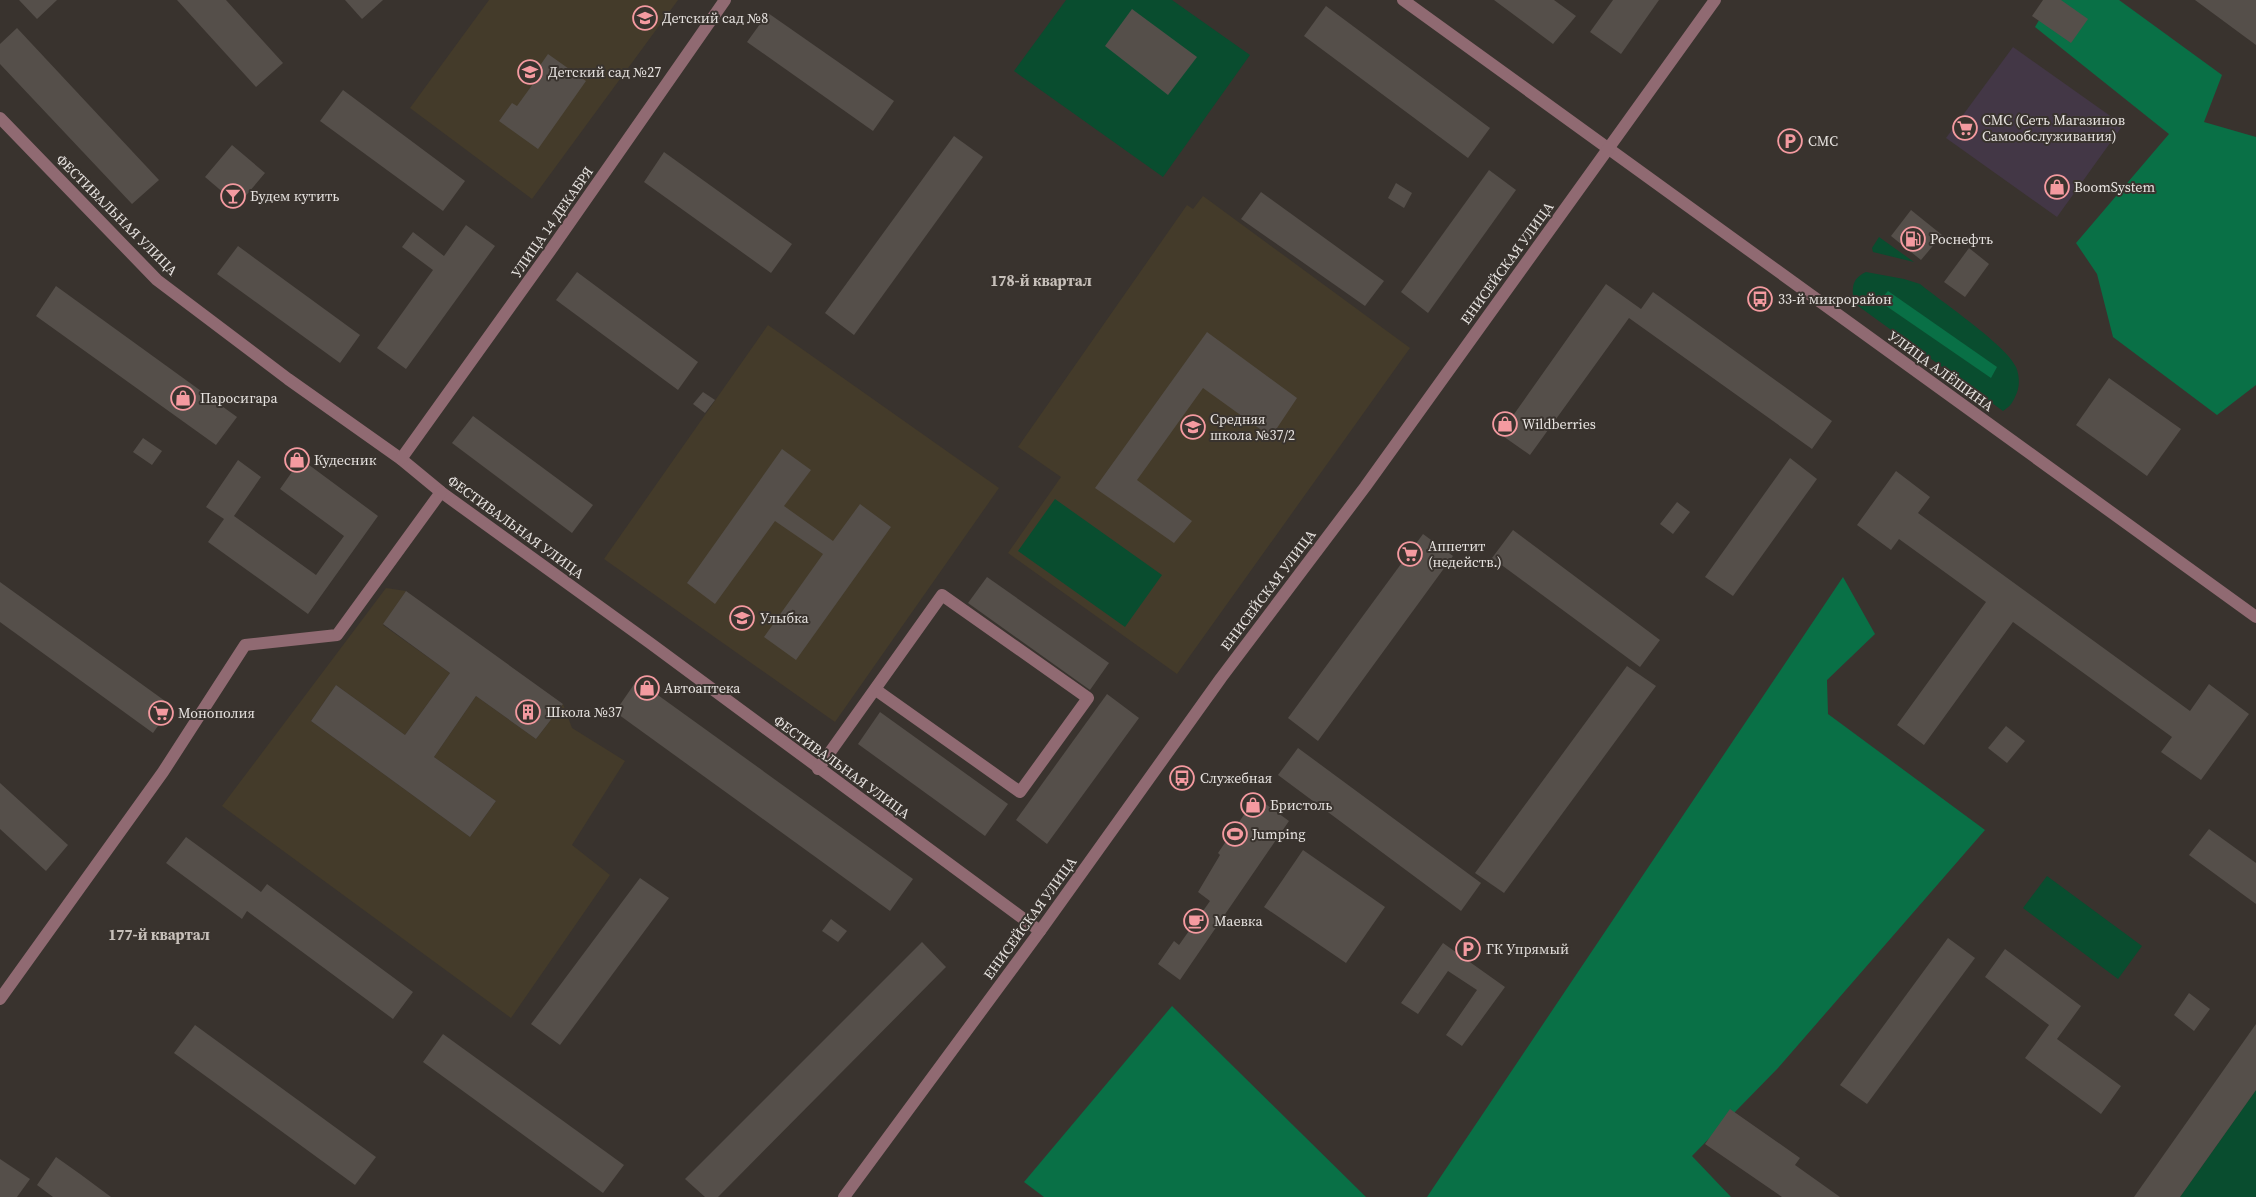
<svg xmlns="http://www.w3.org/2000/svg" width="2256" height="1197" font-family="'Source Serif 4',serif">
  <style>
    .industrial { fill: #433746 }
    .education { fill: #443b2a }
    .green { fill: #094d2f }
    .forest { fill: #097046 }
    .building { fill: #554f4a }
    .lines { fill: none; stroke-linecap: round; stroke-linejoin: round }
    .minor { stroke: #906a72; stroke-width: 12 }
    .labels { text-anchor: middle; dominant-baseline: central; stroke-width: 4; stroke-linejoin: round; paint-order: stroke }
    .poi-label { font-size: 14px; fill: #e7e3e0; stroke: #39332e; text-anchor: start }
    .street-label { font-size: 14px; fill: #e7e3e0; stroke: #39332e }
    .neighbourhood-label { font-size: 15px; font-weight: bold; fill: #c7c0ba; stroke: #39332e }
  </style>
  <rect width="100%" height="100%" fill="#39332e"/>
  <path class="industrial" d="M 2013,47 L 2123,125 L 2057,217 L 1946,138 Z"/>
  <g class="education">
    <path d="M 489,0 L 678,0 L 532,199 L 410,108 Z"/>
    <path d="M 1203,196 L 1410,348 L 1177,674 L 1008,553 L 1061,477 L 1018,447 L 1187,205 L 1193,209 Z"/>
    <path d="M 768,325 L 999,488 L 835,722 L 604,559 Z"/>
    <path d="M 386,588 L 406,591 L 383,625 L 450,673 L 405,735 L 336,685 L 311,721 L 470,837 L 496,801 L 434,757 L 476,696 L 536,739 L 563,704 L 572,728 L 625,761 L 572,845 L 610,875 L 511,1018 L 222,806 Z"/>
  </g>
  <g class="green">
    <path d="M 1066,0 L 1172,0 L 1250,55 L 1163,177 L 1014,71 Z"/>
    <path d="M 1879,237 L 1914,262 L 1873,252 L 1872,248 Z"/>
    <path d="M 1866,272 L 1904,279 L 1920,284 C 1942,302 2006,345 2016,367 C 2020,377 2020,388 2015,397 C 2012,404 2009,407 2003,411 L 1854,303 C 1852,288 1851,279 1866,272 Z"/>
    <path d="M 1055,499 L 1162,575 L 1125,627 L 1018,551 Z"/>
    <path d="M 2047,876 L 2142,946 L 2118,979 L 2023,908 Z"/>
    <path d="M 2256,1090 L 2256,1197 L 2180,1197 Z"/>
  </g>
  <g class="forest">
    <path d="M 2051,0 L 2119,0 L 2222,75 L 2204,122 L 2256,137 L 2256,385 L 2217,415 L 2113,337 L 2097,274 L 2076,243 L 2169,134 L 2035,27 Z"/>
    <path d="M 1888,291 L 1997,367 L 1991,378 L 1879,301 Z"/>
    <path d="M 1843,577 L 1875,634 L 1827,680 L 1828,714 L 1985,830 L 1778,1068 L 1692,1156 L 1731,1197 L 1427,1197 Z"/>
    <path d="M 1172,1006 L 1366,1197 L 1044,1197 L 1024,1182 Z"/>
  </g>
  <g class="building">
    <path d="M 19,0 L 57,0 L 37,19 Z"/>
    <path d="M 177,0 L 226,0 L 283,63 L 256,87 Z"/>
    <path d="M 345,0 L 383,0 L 362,19 Z"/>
    <path d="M 1494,0 L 1554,0 L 1576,16 L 1553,44 Z"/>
    <path d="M 1613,0 L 1659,0 L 1621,54 L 1590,32 Z"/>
    <path d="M 2043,0 L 2061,0 L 2088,19 L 2071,43 L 2032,16 Z"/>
    <path d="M 2195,0 L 2256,0 L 2256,45 Z"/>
    <path d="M 1326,6 L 1490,128 L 1468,158 L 1304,36 Z"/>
    <path d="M 1132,9 L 1197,57 L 1168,95 L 1105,46 Z"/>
    <path d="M 768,13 L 894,101 L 873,131 L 747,42 Z"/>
    <path d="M 17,28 L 159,180 L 132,204 L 0,64 L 0,44 Z"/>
    <path d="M 548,54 L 586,81 L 538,149 L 499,121 L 512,103 L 517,106 L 538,77 L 534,74 Z"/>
    <path d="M 343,90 L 465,181 L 443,211 L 320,121 Z"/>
    <path d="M 954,136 L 983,157 L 854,335 L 825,313 Z"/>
    <path d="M 232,145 L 265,173 L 238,205 L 205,177 Z"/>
    <path d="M 664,152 L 792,244 L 771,273 L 644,182 Z"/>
    <path d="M 1489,170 L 1516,190 L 1428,313 L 1401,292 Z"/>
    <path d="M 1396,183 L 1412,193 L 1404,208 L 1388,198 Z"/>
    <path d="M 1261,192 L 1384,281 L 1365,306 L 1241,219 Z"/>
    <path d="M 1911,210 L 1942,235 L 1921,260 L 1891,236 Z"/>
    <path d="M 466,225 L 495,246 L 406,369 L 377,348 L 433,270 L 402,247 L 413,232 L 444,256 Z"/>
    <path d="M 238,246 L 360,335 L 340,363 L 217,274 Z"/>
    <path d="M 1969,248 L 1989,264 L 1965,297 L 1944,282 Z"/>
    <path d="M 577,272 L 698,362 L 678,390 L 556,300 Z"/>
    <path d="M 1606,284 L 1641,309 L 1653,292 L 1832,421 L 1812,449 L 1629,318 L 1530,455 L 1500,434 Z"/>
    <path d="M 56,286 L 237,417 L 216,445 L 36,316 Z"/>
    <path d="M 1207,332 L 1297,398 L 1271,437 L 1203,388 L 1137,480 L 1192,521 L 1174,543 L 1095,488 Z"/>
    <path d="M 2109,378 L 2181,429 L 2147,476 L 2076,425 Z"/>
    <path d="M 703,392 L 715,400 L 705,413 L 693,404 Z"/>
    <path d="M 473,416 L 593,505 L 572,533 L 452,443 Z"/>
    <path d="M 143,438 L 162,451 L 152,465 L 133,452 Z"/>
    <path d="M 782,449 L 811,470 L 784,506 L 833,541 L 860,504 L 891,527 L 796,660 L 764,637 L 823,554 L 775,521 L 715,604 L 687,583 Z"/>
    <path d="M 1790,458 L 1817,479 L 1733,596 L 1705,577 Z"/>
    <path d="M 301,459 L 378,516 L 308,614 L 208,542 L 224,519 L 206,507 L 238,460 L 261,477 L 234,516 L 316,575 L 344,536 L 280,489 Z"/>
    <path d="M 1896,471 L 1930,497 L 1918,513 L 2190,711 L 2209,684 L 2249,714 L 2201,780 L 2161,752 L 2172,737 L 2013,622 L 1924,745 L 1897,725 L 1986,602 L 1899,539 L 1891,550 L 1857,525 Z"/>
    <path d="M 1677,502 L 1690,512 L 1673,534 L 1660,524 Z"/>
    <path d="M 1513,530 L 1660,640 L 1640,667 L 1492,558 Z"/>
    <path d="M 1423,534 L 1453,556 L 1318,741 L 1288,718 Z"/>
    <path d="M 987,577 L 1109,663 L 1090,690 L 968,603 Z"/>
    <path d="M 0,582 L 172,706 L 153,733 L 0,622 Z"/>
    <path d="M 406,591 L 563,704 L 536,739 L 476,696 L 434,757 L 496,801 L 470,837 L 311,721 L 336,685 L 405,735 L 450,673 L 383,624 Z"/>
    <path d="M 1627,666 L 1656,686 L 1504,893 L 1475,873 Z"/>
    <path d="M 637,680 L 913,879 L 890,911 L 615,712 Z"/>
    <path d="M 1107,694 L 1139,718 L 1047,844 L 1016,820 Z"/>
    <path d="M 880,712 L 1008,804 L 985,836 L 858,744 Z"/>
    <path d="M 2006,726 L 2025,741 L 2007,763 L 1988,748 Z"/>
    <path d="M 1298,748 L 1481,883 L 1461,911 L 1278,775 Z"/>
    <path d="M 0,783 L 68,845 L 46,871 L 0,829 Z"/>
    <path d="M 1256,797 L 1289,821 L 1180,980 L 1158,964 L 1174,941 L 1179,945 L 1210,901 L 1198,892 L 1220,855 L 1218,853 Z"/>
    <path d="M 2209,829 L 2256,863 L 2256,904 L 2189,855 Z"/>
    <path d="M 186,837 L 261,892 L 267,884 L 413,992 L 393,1019 L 247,911 L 242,919 L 166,863 Z"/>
    <path d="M 1303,850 L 1385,907 L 1346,963 L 1264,907 Z"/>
    <path d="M 640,878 L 669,898 L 560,1045 L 531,1024 Z"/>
    <path d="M 831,919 L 847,931 L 838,942 L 822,931 Z"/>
    <path d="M 1948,938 L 1975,958 L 1867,1104 L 1840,1085 Z"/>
    <path d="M 922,942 L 946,967 L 718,1197 L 705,1197 L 685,1179 Z"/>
    <path d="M 1443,943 L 1505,987 L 1462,1046 L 1446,1035 L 1477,990 L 1448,971 L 1418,1014 L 1401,1003 Z"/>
    <path d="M 2005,949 L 2081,1006 L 2057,1039 L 2121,1086 L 2101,1114 L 2025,1058 L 2049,1025 L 1985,977 Z"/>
    <path d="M 2189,993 L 2210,1009 L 2194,1031 L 2174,1015 Z"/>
    <path d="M 2256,1024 L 2256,1090 L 2180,1197 L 2134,1197 Z"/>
    <path d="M 195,1025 L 376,1157 L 355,1185 L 174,1053 Z"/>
    <path d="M 443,1034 L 624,1165 L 603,1193 L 423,1062 Z"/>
    <path d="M 1730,1109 L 1800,1158 L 1795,1165 L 1840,1197 L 1782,1197 L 1705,1144 Z"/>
    <path d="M 56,1157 L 80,1174 L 111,1197 L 53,1197 L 37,1185 Z"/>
    <path d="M 0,1159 L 30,1179 L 17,1197 L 0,1197 Z"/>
  </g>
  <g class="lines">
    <g class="minor">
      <path d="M 1403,0 L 2256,617"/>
      <path d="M 0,118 L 157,280 L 288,379 L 401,459 L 441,492 L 650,643 L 1040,931"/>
      <path d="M 401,459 L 550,251 L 725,0"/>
      <path d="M 818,769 L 942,595 L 1088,698 L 1020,792 L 876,690"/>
      <path d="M 0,999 L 163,772 L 245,645 L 337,635 L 441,492"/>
      <path d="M 844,1197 L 1040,931 L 1221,678 L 1365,487 L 1715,0"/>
    </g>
  </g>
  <defs>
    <g id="school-ring" transform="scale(1.25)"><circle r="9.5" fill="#39332e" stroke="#f49aa0" stroke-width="1.5"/><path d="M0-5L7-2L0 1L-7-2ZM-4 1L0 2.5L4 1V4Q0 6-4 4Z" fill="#f49aa0"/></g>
    <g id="supermarket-ring" transform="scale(1.25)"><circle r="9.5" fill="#39332e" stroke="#f49aa0" stroke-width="1.5"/><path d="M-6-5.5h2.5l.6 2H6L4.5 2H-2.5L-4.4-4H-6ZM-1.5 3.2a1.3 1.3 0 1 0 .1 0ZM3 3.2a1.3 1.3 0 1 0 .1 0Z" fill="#f49aa0"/></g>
    <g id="parking-ring" transform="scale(1.25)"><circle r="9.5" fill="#39332e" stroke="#f49aa0" stroke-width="1.5"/><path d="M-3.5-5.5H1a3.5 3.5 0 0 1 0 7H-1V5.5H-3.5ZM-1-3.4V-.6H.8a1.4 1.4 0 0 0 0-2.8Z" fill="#f49aa0"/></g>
    <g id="shop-ring" transform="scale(1.25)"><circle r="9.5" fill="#39332e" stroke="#f49aa0" stroke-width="1.5"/><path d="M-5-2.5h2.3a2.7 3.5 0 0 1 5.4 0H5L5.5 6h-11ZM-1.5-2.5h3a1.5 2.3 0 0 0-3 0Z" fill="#f49aa0"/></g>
    <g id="bar-ring" transform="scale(1.25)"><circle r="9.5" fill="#39332e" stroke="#f49aa0" stroke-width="1.5"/><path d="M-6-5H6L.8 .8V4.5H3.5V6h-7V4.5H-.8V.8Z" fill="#f49aa0"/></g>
    <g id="fuel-ring" transform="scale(1.25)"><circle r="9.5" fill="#39332e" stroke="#f49aa0" stroke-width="1.5"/><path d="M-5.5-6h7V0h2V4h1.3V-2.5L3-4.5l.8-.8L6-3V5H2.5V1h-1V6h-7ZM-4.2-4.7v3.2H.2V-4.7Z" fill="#f49aa0"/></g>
    <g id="bus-ring" transform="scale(1.25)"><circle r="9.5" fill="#39332e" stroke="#f49aa0" stroke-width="1.5"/><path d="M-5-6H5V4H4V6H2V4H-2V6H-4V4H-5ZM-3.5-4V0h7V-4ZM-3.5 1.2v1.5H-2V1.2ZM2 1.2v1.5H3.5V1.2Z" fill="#f49aa0"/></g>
    <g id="building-ring" transform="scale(1.25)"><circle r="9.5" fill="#39332e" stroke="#f49aa0" stroke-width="1.5"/><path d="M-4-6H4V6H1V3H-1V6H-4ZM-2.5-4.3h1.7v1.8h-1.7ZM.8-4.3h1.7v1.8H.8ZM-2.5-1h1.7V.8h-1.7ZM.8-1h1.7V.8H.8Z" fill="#f49aa0"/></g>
    <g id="stadium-ring" transform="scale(1.25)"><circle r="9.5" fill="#39332e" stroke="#f49aa0" stroke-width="1.5"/><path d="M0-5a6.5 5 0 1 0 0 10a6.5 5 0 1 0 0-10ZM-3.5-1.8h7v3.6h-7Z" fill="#f49aa0"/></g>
    <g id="cafe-ring" transform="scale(1.25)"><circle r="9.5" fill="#39332e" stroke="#f49aa0" stroke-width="1.5"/><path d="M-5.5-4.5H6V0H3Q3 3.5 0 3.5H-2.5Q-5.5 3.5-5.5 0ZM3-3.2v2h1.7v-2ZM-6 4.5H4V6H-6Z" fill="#f49aa0"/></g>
  </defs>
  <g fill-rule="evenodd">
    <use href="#school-ring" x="645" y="18"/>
    <use href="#school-ring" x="530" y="72"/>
    <use href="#supermarket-ring" x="1965" y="128"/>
    <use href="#parking-ring" x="1790" y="141"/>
    <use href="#shop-ring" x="2057" y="187"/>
    <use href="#bar-ring" x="233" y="196"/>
    <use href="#fuel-ring" x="1913" y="239"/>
    <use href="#bus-ring" x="1760" y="299"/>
    <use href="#shop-ring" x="183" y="398"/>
    <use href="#shop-ring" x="1505" y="424"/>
    <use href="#school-ring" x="1193" y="427"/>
    <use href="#shop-ring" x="297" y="460"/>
    <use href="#supermarket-ring" x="1410" y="554"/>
    <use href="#school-ring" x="742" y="618"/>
    <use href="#shop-ring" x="647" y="688"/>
    <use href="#building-ring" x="528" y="712"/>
    <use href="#supermarket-ring" x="161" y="713"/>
    <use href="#bus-ring" x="1182" y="778"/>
    <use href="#shop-ring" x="1253" y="805"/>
    <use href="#stadium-ring" x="1235" y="834"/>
    <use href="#cafe-ring" x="1196" y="921"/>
    <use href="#parking-ring" x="1468" y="949"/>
  </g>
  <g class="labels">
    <g class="poi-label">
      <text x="662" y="18">Детский сад №8</text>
      <text x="548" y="72">Детский сад №27</text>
      <text x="1982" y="120">СМС (Сеть Магазинов<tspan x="1982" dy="16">Самообслуживания)</tspan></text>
      <text x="1808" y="141">СМС</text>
      <text x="2074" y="187">BoomSystem</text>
      <text x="250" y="196">Будем кутить</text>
      <text x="1930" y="239">Роснефть</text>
      <text x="1778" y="299">33-й микрорайон</text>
      <text x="200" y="398">Паросигара</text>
      <text x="1210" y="419">Средняя<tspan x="1210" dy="16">школа №37/2</tspan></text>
      <text x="1522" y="424">Wildberries</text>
      <text x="314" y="460">Кудесник</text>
      <text x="1428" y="546">Аппетит<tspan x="1428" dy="16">(недейств.)</tspan></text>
      <text x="760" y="618">Улыбка</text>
      <text x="664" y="688">Автоаптека</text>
      <text x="546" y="712">Школа №37</text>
      <text x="178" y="713">Монополия</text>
      <text x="1200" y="778">Служебная</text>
      <text x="1270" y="805">Бристоль</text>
      <text x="1252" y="834">Jumping</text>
      <text x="1214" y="921">Маевка</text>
      <text x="1486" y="949">ГК Упрямый</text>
    </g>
    <g class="street-label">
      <text transform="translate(117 215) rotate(45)">ФЕСТИВАЛЬНАЯ УЛИЦА</text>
      <text transform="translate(552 222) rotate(-55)">УЛИЦА 14 ДЕКАБРЯ</text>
      <text transform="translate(1507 263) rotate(-54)">ЕНИСЕЙСКАЯ УЛИЦА</text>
      <text transform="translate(1941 371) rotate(36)">УЛИЦА АЛЁШИНА</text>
      <text transform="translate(516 527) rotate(36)">ФЕСТИВАЛЬНАЯ УЛИЦА</text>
      <text transform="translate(1268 590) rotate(-53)">ЕНИСЕЙСКАЯ УЛИЦА</text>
      <text transform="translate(842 767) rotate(36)">ФЕСТИВАЛЬНАЯ УЛИЦА</text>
      <text transform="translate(1030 918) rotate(-54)">ЕНИСЕЙСКАЯ УЛИЦА</text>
    </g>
    <g class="neighbourhood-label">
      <text x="1041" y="280">178-й квартал</text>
      <text x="159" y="934">177-й квартал</text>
    </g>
  </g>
</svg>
